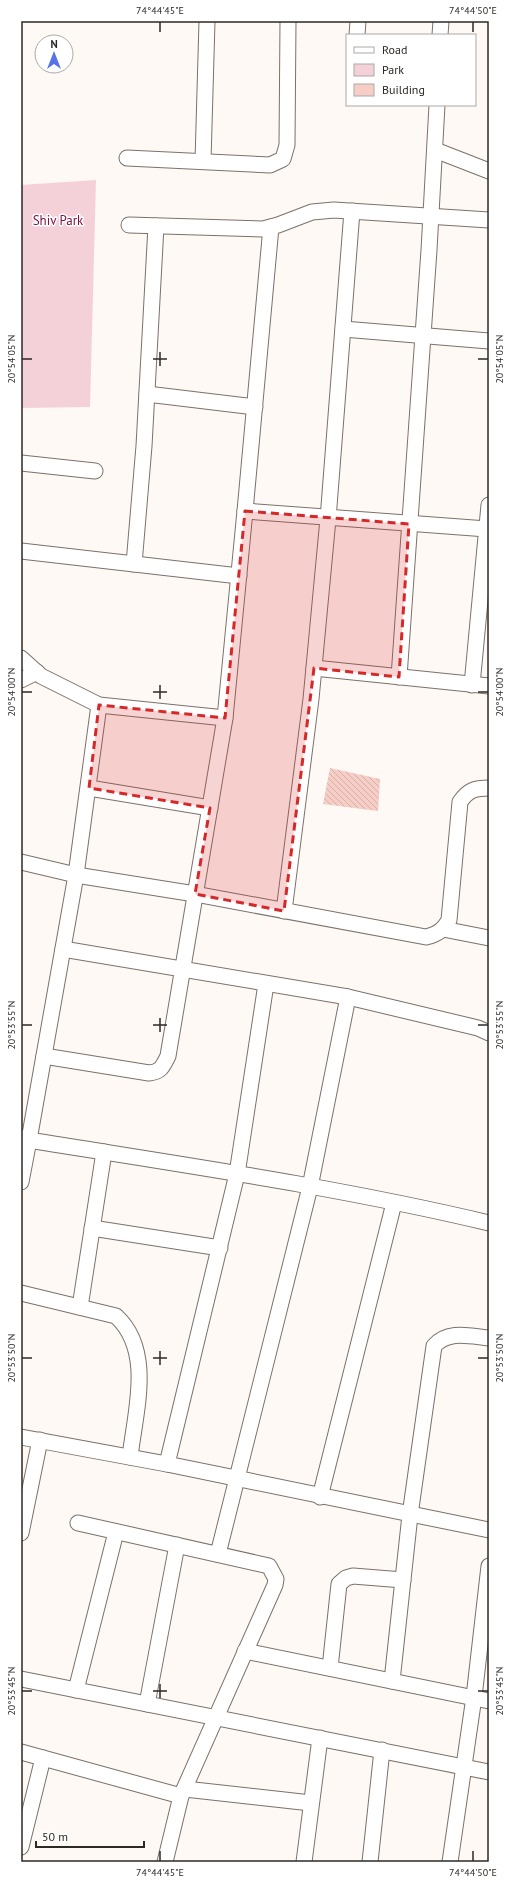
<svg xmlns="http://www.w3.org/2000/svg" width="510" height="1883" font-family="'PT Sans',sans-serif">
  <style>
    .park { fill: #f4d0d9 }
    .building { fill: url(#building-back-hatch) }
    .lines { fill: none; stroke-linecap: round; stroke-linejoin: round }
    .street-casing { stroke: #7c7169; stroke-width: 17 }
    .street { stroke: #fff; stroke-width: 15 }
    .marked { fill: #d62828; fill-opacity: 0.2; stroke: #d62828; stroke-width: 3; stroke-dasharray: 8 5; stroke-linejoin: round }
    .ticks { fill: none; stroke: #2c2824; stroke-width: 1.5 }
    .labels { text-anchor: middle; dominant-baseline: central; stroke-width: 3; stroke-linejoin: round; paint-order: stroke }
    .park-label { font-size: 13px; fill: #801141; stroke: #fff }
    .neatline { fill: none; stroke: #2c2824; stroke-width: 1.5 }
    .ticks-label { font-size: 10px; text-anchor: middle; fill: #2c2824 }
  </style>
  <defs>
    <pattern id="building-back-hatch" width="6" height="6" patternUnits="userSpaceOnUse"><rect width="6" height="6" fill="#f6cec6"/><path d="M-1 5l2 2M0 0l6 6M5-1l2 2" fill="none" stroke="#d3b1aa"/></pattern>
  </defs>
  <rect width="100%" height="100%" fill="#fef9f5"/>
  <path class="park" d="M 96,180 L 90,407 L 21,408 L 21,185 Z"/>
  <path class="building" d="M 330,768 L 380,779 L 378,811 L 323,804 Z"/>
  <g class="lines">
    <g class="street-casing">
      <g id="street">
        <path d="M 357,35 L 358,21"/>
        <path d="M 440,35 L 441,21"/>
        <path d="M 435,150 L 489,171"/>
        <path d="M 127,158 L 270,165 L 283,159 L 287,145 L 288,21"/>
        <path d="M 203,161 L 207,21"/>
        <path d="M 129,225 L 263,229 L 278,225 L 312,212 L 334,210 L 489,220"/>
        <path d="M 343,329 L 489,341"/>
        <path d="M 147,394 L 255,407"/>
        <path d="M 21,463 L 95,471"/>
        <path d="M 245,511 L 487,529"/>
        <path d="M 21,551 L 239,576"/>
        <path d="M 134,564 L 144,446 L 156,226"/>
        <path d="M 21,658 L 41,676 L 99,705 L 225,718"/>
        <path d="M 314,668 L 489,686"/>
        <path d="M 399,677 L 429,250 L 437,105"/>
        <path d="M 21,680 L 37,672"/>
        <path d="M 472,685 L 489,505"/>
        <path d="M 89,788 L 210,808"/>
        <path d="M 21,862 L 76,875 L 195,894 L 426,937 C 438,934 443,930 449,920 L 460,802 C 468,790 475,788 489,788"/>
        <path d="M 284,911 L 311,699 L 328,519 L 352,211"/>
        <path d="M 443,929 L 489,938"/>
        <path d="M 63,949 L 348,997 L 478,1028 L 489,1033"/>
        <path d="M 266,984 L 237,1174 L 167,1464 L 489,1530"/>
        <path d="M 44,1056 L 149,1073 C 161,1072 163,1066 168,1056 L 225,718 L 245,511 L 271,227"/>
        <path d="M 21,1138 L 29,1140 L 76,875 L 99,705"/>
        <path d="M 21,1182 L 29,1140 C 183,1165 338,1187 489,1223"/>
        <path d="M 92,1228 L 220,1248"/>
        <path d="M 21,1293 L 116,1316 C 154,1351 135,1412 130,1457"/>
        <path d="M 80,1307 L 104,1152"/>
        <path d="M 21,1437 L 167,1464"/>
        <path d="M 320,1497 L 394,1203"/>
        <path d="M 78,1523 L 269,1566 L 276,1579 L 275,1585 L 181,1796 L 165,1862"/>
        <path d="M 21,1533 L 40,1440"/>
        <path d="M 218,1554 L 310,1187 L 348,997"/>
        <path d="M 245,1651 L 489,1701"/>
        <path d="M 330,1668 L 339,1584 L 346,1578 L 353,1576 L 403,1580"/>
        <path d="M 21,1679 L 489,1772"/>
        <path d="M 392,1681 L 410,1515 L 434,1346 C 448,1330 469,1336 489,1338"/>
        <path d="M 76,1690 L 116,1532"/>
        <path d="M 147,1704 L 177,1545"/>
        <path d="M 21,1752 L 181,1796"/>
        <path d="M 185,1789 L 311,1803"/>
        <path d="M 21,1847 L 43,1758"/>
        <path d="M 304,1862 L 320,1738"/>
        <path d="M 370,1862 L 382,1750"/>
        <path d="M 450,1862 L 474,1697 L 489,1566"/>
      </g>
    </g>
    <use href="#street" class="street"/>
  </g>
  <path class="marked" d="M 245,511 L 409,524 L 399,677 L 314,668 L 284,911 L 195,894 L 210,808 L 89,788 L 99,705 L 225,718 Z"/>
  <path class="ticks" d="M 160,22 L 160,32M 473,22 L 473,32M 160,352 L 160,366M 22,359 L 32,359M 153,359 L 167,359M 478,359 L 488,359M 160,685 L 160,699M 22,692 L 32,692M 153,692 L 167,692M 478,692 L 488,692M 160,1018 L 160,1032M 22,1025 L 32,1025M 153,1025 L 167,1025M 478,1025 L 488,1025M 160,1351 L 160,1365M 22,1358 L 32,1358M 153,1358 L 167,1358M 478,1358 L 488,1358M 160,1684 L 160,1698M 22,1691 L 32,1691M 153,1691 L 167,1691M 478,1691 L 488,1691M 160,1851 L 160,1861M 473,1851 L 473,1861"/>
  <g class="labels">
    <g class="park-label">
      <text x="58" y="220">Shiv Park</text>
    </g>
  </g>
  <rect width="510" height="1883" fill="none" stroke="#ffffff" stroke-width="44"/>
  <rect x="346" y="34" width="130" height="72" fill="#ffffff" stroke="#aba9a7"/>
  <rect x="354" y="47" width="20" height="6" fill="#ffffff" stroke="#aba9a7"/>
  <text x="382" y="54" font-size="12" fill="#2c2824">Road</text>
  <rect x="354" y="64" width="20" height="12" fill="#f4d0d9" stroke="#aba9a7"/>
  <text x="382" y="74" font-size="12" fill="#2c2824">Park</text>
  <rect x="354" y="84" width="20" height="12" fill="#f6cec6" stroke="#aba9a7"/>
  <text x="382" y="94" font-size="12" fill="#2c2824">Building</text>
  <g transform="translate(54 54)"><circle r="19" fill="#ffffff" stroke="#aba9a7"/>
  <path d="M0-3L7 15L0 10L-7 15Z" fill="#5872e8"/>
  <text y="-6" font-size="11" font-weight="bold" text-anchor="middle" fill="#2c2824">N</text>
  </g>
  <path d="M36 1841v6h108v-6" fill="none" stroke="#2c2824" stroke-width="2"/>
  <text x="42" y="1841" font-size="12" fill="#2c2824" stroke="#ffffff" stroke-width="3" paint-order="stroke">50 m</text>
  <rect x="22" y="22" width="466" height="1839" class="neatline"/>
  <g class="ticks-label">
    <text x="160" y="14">74°44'45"E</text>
    <text x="473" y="14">74°44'50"E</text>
    <text transform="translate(11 359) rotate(-90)" y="4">20°54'05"N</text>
    <text transform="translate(499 359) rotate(-90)" y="4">20°54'05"N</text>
    <text transform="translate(11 692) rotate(-90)" y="4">20°54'00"N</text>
    <text transform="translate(499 692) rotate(-90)" y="4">20°54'00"N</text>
    <text transform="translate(11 1025) rotate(-90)" y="4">20°53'55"N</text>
    <text transform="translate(499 1025) rotate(-90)" y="4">20°53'55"N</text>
    <text transform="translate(11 1358) rotate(-90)" y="4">20°53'50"N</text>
    <text transform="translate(499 1358) rotate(-90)" y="4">20°53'50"N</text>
    <text transform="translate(11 1691) rotate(-90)" y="4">20°53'45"N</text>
    <text transform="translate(499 1691) rotate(-90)" y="4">20°53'45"N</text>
    <text x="160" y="1876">74°44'45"E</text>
    <text x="473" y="1876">74°44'50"E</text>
  </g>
</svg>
